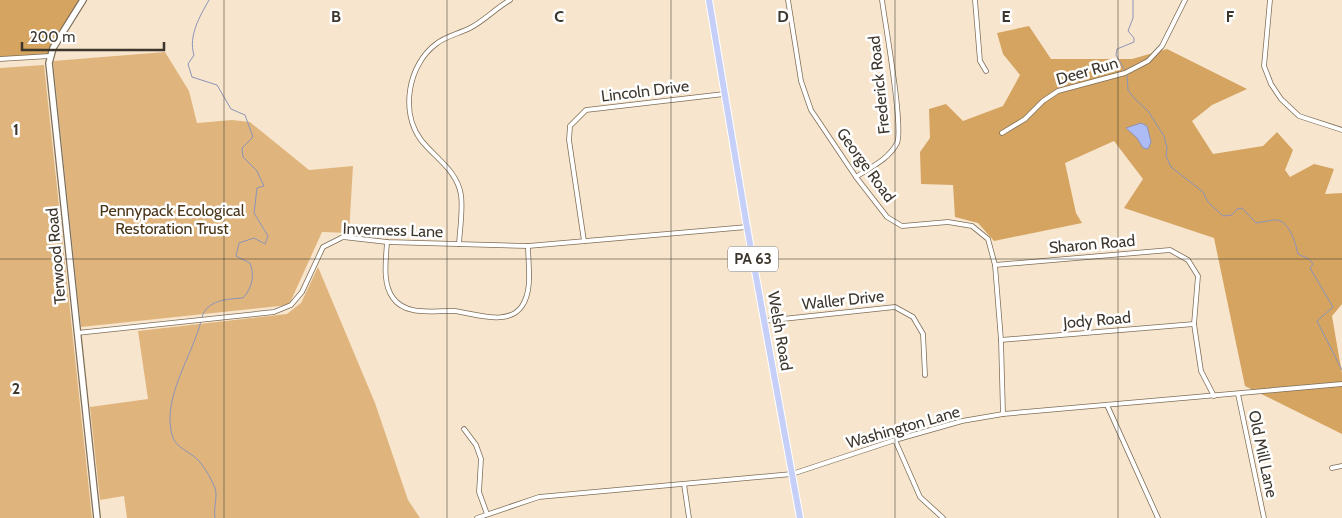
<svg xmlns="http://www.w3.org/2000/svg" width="1342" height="518" font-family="Cabin,sans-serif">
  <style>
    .green { fill: #e0b57d }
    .forest { fill: #d5a461 }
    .water { fill: #adbcf4; stroke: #8b94b8 }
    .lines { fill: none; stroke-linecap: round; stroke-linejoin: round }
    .stream { stroke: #8b94b8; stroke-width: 1 }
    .street-casing { stroke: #7e6e58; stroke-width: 5.5 }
    .secondary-casing { stroke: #7e6e58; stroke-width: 8 }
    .primary-casing { stroke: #fff; stroke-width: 8 }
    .street { stroke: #fff; stroke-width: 4 }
    .secondary { stroke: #fff; stroke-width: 5.5 }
    .primary { stroke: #c5cff8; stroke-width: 6 }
    .grid { fill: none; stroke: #3d362d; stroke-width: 1; stroke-opacity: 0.55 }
    .labels { text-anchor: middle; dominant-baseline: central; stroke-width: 5; stroke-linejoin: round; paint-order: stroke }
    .shield { fill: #fff; stroke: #77726c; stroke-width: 1 }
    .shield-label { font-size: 15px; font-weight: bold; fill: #3d362d }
    .street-label { font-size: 16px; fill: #3d362d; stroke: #fff }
    .park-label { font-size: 16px; fill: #4a3517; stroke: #fff }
    .grid-label { font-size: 16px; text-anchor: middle; font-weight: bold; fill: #3d362d; stroke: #fff; stroke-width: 5; stroke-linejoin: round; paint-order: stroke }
  </style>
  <rect width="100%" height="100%" fill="#f8e5cd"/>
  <g class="green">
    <path d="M 165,52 L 189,91 L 197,123 L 232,120 L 250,122 L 309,170 L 353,166 L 349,233 L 322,232 L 289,305 L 81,327 L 53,61 Z"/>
    <path d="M 44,65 L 92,518 L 0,518 L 0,68 Z"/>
    <path d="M 318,267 L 375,403 L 408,500 L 420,518 L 127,518 L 124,496 L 100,500 L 90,407 L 148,399 L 138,331 L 287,314 L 301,303 Z"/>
  </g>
  <g class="forest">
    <path d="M 0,0 L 83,0 L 50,56 L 0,57 Z"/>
    <path d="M 1029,26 L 1051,59 L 1132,59 L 1167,49 L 1247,89 L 1212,105 L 1192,121 L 1213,154 L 1263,146 L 1277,132 L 1293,150 L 1285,170 L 1290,177 L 1314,164 L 1334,169 L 1325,194 L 1342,193 L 1342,304 L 1332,316 L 1342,374 L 1342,434 L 1245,386 L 1214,238 L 1124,208 L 1143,179 L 1114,141 L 1065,163 L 1076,213 L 1082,223 L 994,241 L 978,223 L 955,217 L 953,185 L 921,184 L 920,152 L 930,138 L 929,109 L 946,104 L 963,121 L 1003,106 L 1020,75 L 1003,54 L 997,33 Z"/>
  </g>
  <path class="water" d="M 1141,123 L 1147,126 L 1151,142 L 1148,149 L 1143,148 L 1137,138 L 1126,128 Z"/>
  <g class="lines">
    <g class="stream">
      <path d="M 1124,69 L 1116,55 L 1117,49 L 1134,42 L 1134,38 L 1128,31 L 1133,18 L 1133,0"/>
      <path d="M 1127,76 L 1128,90 L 1135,99 L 1148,111 L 1164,136 L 1167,148 L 1166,156 L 1171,167 L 1203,192 L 1208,202 L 1223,216 L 1232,215 L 1237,209 L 1242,208 L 1256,223 C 1262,222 1267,221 1273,220 C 1289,218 1295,242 1298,254 L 1309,259 L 1313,264 L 1310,268 L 1333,307 L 1317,321 L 1342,370"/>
      <path d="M 202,317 C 207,300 227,299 243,298 C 252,288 255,276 250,263 L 236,256 L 239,243 L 254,238 L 265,244 L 268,236 L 254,213 L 257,188 L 264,186 L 257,171 L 243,157 L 242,148 L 253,137 L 245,115 L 231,109 L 217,85 L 192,77 L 188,64 L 194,55 C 188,36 200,16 209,0"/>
      <path d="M 201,321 C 192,357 162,397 172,435 C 175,448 191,452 199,461 C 205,468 212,480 215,488 C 218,496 213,509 215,518"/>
    </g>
    <g class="street-casing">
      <g id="street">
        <path d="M 788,0 L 801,81 L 811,110 L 856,177 L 887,217 L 902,226 L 948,222 L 972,226 L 988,239 L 995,265 L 1001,340 L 1003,414"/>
        <path d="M 975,0 L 980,61 L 986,71"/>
        <path d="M 1270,0 L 1264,66 L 1271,84 L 1281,99 L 1299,116 L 1342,130"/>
        <path d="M 0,59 L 50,56"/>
        <path d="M 1002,133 L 1025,119 L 1043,101 L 1058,91 L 1125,73 L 1148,61 L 1162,46 L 1185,0"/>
        <path d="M 856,177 C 871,167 889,159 897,143 C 904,128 885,23 882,0"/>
        <path d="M 584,241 L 569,140 L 570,126 L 586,110 L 724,94"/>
        <path d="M 387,242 C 386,260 382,283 393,298 C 407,317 434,310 454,311 C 474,313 508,327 522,306 C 533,290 528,264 528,246"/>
        <path d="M 459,244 C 460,228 463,210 461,195 C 457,170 435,158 421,140 C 400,112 408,65 436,44 C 446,36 458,34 470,28 C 484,21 496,8 510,0"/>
        <path d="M 995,265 L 1170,250 L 1188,260 L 1198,276 L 1194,324 L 1201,371 L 1214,396"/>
        <path d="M 764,321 L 895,307 L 913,317 L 923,334 L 925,375"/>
        <path d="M 77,333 L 274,312 L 291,305 L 302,292 L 323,247 L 343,237 L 387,242 L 528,246 L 747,227"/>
        <path d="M 1001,340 L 1194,324"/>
        <path d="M 1238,394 L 1264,518"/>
        <path d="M 1107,405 L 1158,518"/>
        <path d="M 464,429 L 476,445 L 481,459 L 479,492 L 487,514"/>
        <path d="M 895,440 L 920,497 L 943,518"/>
        <path d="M 1332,468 L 1342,466"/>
        <path d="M 684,484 L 689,518"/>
        <path d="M 477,518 L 539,497 L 792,474 L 895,440 L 962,421 L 1003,414 L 1342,384"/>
      </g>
    </g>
    <g class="secondary-casing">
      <path id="secondary" d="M 83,0 L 53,48 L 49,63 L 97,518"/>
    </g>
    <g class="primary-casing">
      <path id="primary" d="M 709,0 L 747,227 L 800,518"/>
    </g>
    <use href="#street" class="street"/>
    <use href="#secondary" class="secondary"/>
    <use href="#primary" class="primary"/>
  </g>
  <path class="grid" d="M 224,0 L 224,518M 447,0 L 447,518M 671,0 L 671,518M 895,0 L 895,518M 1118,0 L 1118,518M 0,259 L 1342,259"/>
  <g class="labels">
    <rect class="shield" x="728" y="246.5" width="50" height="25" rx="4"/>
    <g class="shield-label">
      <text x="753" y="259">PA 63</text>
    </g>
    <g class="street-label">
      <text transform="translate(1087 71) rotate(-16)">Deer Run</text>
      <text transform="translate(879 85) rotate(-96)">Frederick Road</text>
      <text transform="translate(645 91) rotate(-7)">Lincoln Drive</text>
      <text transform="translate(866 165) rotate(54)">George Road</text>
      <text transform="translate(393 230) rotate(2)">Inverness Lane</text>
      <text transform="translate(1092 244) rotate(-5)">Sharon Road</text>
      <text transform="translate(56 256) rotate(-95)">Terwood Road</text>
      <text transform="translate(843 300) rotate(-6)">Waller Drive</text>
      <text transform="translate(1097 320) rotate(-5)">Jody Road</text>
      <text transform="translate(780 331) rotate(80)">Welsh Road</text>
      <text transform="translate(903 427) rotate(-16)">Washington Lane</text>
      <text transform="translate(1263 454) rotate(78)">Old Mill Lane</text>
    </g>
    <g class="park-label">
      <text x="172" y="210">Pennypack Ecological<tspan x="172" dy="18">Restoration Trust</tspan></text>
    </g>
  </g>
  <g class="grid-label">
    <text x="336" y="22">B</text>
    <text x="559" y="22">C</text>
    <text x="783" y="22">D</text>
    <text x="1006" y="22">E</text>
    <text x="1230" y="22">F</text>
    <text x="16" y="135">1</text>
    <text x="16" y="394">2</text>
  </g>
  <path d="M22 42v8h142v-8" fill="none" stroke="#3d362d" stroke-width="2.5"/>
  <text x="30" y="42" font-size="15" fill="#3d362d" stroke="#ffffff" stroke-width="4" paint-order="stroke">200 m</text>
</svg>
